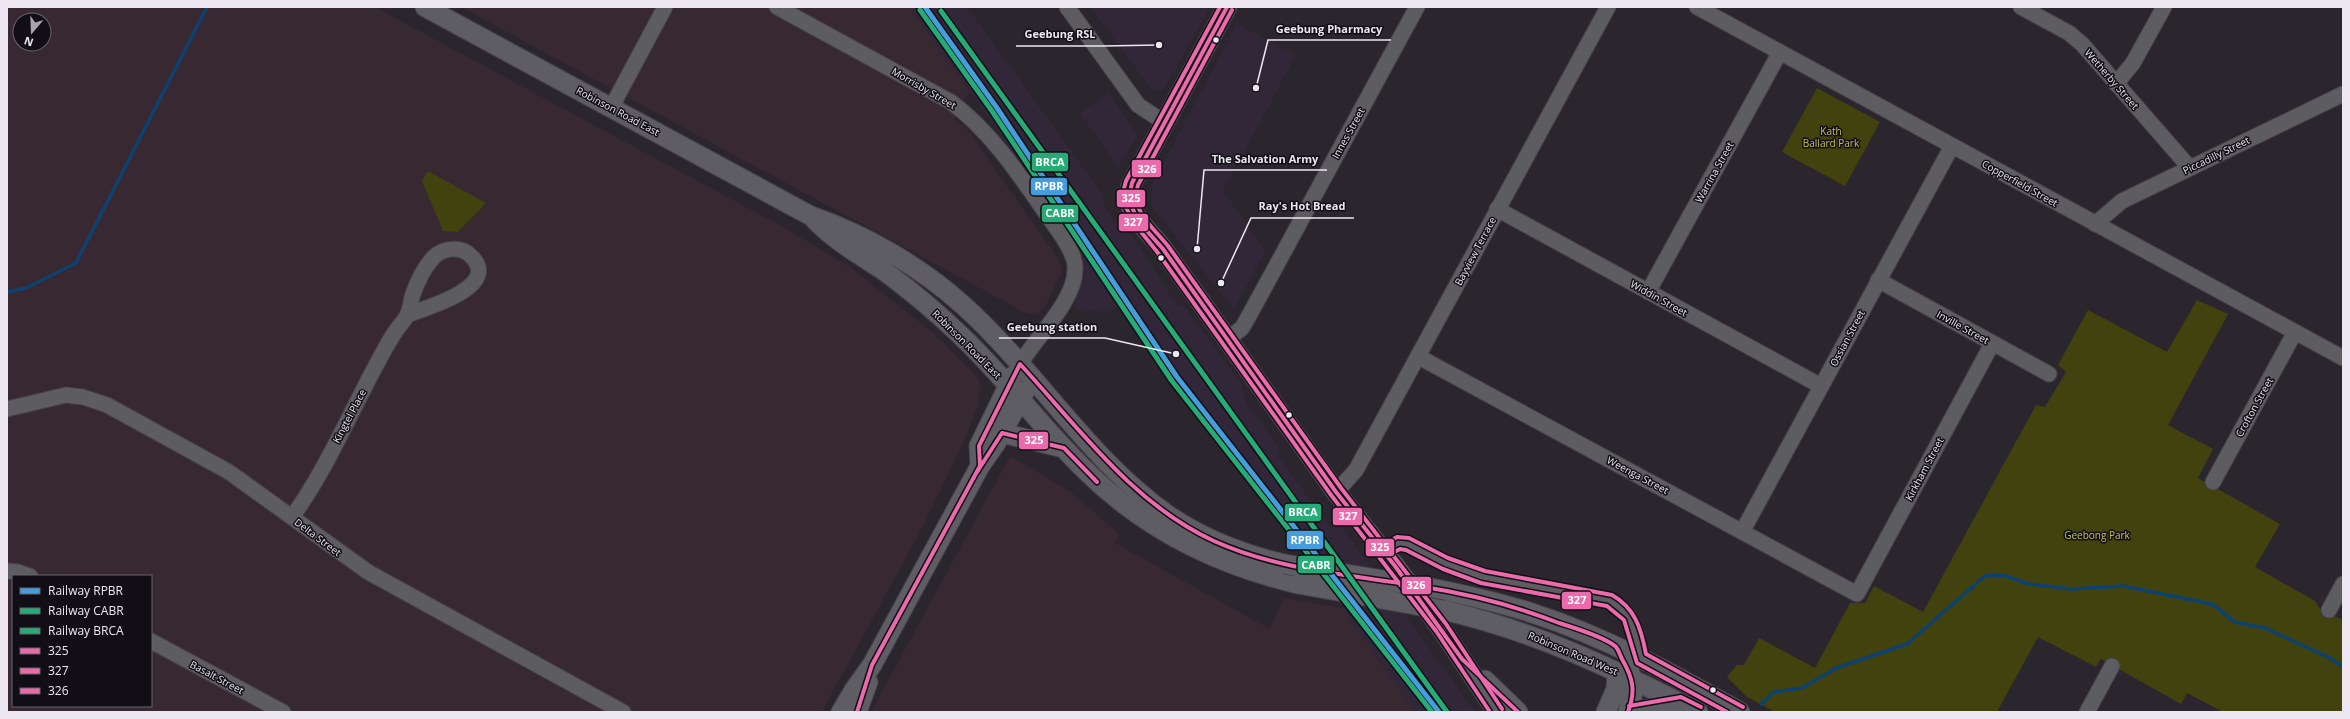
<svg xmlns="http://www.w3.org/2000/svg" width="2350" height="719" font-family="'Open Sans',sans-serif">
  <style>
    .built { fill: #312739 }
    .industrial { fill: #382831; fill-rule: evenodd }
    .green { fill: #41420e }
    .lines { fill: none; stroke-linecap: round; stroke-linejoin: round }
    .stream { stroke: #0d4170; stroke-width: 3.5 }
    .minor-casing { stroke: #464248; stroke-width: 17 }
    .major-casing { stroke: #464248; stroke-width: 21 }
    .minor { stroke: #5d5c60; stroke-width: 15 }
    .major { stroke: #5e5d63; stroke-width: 19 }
    .rail { stroke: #66636a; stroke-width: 3; stroke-dasharray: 5 5; stroke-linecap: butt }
    .major-bridge-casing { stroke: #464248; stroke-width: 21; stroke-linecap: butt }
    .major-bridge { stroke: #5e5d63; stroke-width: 19 }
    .bus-1-casing { stroke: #120e15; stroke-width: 7 }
    .bus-2-casing { stroke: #120e15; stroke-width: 7 }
    .bus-3-casing { stroke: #120e15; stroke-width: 7 }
    .bus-1 { stroke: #eb6aab; stroke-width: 4 }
    .bus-2 { stroke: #eb6aab; stroke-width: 4 }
    .bus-3 { stroke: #eb6aab; stroke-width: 4 }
    .rail-1-casing { stroke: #120e15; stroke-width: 8 }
    .rail-2-casing { stroke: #120e15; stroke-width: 8 }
    .rail-3-casing { stroke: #120e15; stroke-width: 8 }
    .rail-1 { stroke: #459ddb; stroke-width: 5 }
    .rail-2 { stroke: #26ab77; stroke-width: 5 }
    .rail-3 { stroke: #26ab77; stroke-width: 5 }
    .bus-dot { fill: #ece7f1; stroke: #120e15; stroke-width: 1.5 }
    .labels { text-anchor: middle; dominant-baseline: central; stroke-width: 3; stroke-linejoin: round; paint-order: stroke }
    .street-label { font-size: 10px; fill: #ece7f1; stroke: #120e15 }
    .park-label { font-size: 10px; fill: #c2c658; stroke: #120e15 }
    .leader { fill: none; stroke: #ece7f1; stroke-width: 1.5 }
    .callout-dot { fill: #ece7f1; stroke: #120e15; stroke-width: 1.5 }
    .callout-label { font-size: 11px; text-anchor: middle; font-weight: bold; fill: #ece7f1; stroke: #120e15; stroke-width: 3; stroke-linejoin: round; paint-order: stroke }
    .line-badge { stroke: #120e15; stroke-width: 1.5 }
    .badge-label { font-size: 11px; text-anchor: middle; font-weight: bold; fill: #fff }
  </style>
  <rect width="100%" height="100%" fill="#2b262e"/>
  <g class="built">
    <path d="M 910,7 L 967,7 L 1102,194 L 1104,206 L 1121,230 L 1125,226 L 1177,305 L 1185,307 L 1242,385 L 1245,400 L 1280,450 L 1278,455 L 1325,521 L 1330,527 L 1341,526 L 1475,712 L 1415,712 L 1301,551 L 1191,410 L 1117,307 L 1108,312 L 1075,309 L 1081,262 L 1076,241 Z"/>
    <path d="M 1091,7 L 1210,7 L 1166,85 L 1160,91 L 1151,89 Z"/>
    <path d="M 1237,24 L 1296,55 L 1223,191 L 1265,250 L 1234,309 L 1153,208 L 1151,196 L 1152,185 Z"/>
    <path d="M 1108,93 L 1137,135 L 1119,167 L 1080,113 Z"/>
  </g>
  <g class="industrial">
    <path d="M 7,7 L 375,7 L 785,228 L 850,267 L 931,331 L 975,374 L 981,385 L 978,405 L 964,441 L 921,530 L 822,712 L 7,712 ZM 20,20 L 44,20 L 44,44 L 20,44 ZM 13,576 L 151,576 L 151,706 L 13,706 Z"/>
    <path d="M 461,7 L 910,7 L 969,91 L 955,119 L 966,128 L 1058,258 L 1062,271 L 1045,307 L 1038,313 L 1031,314 L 1024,312 Z"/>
    <path d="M 1010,456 L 1071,492 L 1119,534 L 1115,543 L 1270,629 L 1284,598 L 1342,608 L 1415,712 L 871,712 Z"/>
  </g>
  <g class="green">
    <path d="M 1817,88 L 1880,122 L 1845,186 L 1782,152 Z"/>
    <path d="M 428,171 L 486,203 L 458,232 L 443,231 L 422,181 Z"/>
    <path d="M 2197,300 L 2228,314 L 2168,425 L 2213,449 L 2198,478 L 2280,524 L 2255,567 L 2315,601 L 2321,610 L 2343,620 L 2343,712 L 2223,712 L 2187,693 L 2181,704 L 2101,659 L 2096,667 L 2038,637 L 1997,712 L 1775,712 L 1747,697 L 1727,677 L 1737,665 L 1744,665 L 1759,638 L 1815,668 L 1850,603 L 1865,603 L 1874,586 L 1923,612 L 2036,405 L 2045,407 L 2066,372 L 2058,365 L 2088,310 L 2167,352 Z"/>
  </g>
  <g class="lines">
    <g class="stream">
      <path d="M 7,292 L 26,288 L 76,263 L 207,7"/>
      <path d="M 1761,704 L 1774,692 L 1802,688 L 1836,668 L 1907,644 L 1985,576 L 2003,575 L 2029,584 L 2072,589 L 2123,586 L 2212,604 L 2235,622 L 2265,628 L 2330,658 L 2343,667"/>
    </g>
    <g class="minor-casing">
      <g id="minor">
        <path d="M 777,7 L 951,102 C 998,137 1028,189 1062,236 C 1068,246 1076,258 1075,270 C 1075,301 1036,337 1020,364"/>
        <path d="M 1067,7 L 1138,105 L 1165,123"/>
        <path d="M 1697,7 L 2343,358"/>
        <path d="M 2021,7 L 2069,33 L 2082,44 L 2190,168"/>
        <path d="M 2116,84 L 2133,63 L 2164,7"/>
        <path d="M 611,108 L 665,7"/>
        <path d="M 1497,209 L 1821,386"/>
        <path d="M 2095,224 L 2122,201 L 2343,94"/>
        <path d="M 1878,280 L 2049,374"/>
        <path d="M 1648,292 L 1780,52"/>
        <path d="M 1228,339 L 1242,328 L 1250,314 L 1417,7"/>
        <path d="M 1419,357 L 1857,594 L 1992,344"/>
        <path d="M 7,409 L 66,395 L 83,397 L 107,405 L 229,472 L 368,572 L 623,712"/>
        <path d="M 2213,482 L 2295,332"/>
        <path d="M 1336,492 L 1356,470 L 1608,7"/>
        <path d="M 292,517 C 324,473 347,420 373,371 C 380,358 387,344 395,332 C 399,326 405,320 408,314 C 410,308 411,300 413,294 C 417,282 425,266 434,257 C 444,247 462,246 472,257 C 501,287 426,308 407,315"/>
        <path d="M 1742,532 L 1952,146"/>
        <path d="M 1384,551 L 1399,543 L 1408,544 L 1446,564 L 1483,577 L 1609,600 C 1634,612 1636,633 1641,658"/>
        <path d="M 7,571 L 18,572 L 30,576"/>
        <path d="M 2329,610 L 2343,584"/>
        <path d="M 151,641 L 283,712"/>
        <path d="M 2087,712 L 2112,666"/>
      </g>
    </g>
    <g class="major-casing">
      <g id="major">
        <path d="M 425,7 L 811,216 C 866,235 921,267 964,306 C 1036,371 1088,459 1168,515 C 1203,539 1242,554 1284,564"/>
        <path d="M 1227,7 L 1132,183 C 1120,210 1148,229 1163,249 L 1336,492 L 1395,566 L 1441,628 L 1497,712"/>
        <path d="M 815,220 C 836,242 862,256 887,273 C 911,291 934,310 956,331 C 1002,373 1039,425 1084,469 C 1143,528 1217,565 1298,584"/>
        <path d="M 1002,433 L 1064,448"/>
        <path d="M 980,465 L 979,446 L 1013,376"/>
        <path d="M 1426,587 C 1462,594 1498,602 1532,613 C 1606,637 1673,674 1740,712"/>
        <path d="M 1443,610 C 1535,631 1614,669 1698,712"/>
        <path d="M 1485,680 L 1518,712"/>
        <path d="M 841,712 L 854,690 L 872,665 L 980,466 L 996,443 L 1025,391"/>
        <path d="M 857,712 L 868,682"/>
        <path d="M 1606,712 L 1616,689 L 1617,672"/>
        <path d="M 1628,712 L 1634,689 L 1629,669"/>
        <path d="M 1630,712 L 1681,703"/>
      </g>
    </g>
    <use href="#minor" class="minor"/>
    <use href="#major" class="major"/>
    <path class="rail" d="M 938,7 L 1448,712"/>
    <g class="major-bridge-casing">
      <g id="major-bridge">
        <path d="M 1284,564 L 1426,587"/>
        <path d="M 1298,584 L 1443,610"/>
      </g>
    </g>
    <use href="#major-bridge" class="major-bridge"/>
    <g class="bus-1-casing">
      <g id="bus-1">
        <path d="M 1227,7 L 1132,183 C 1124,212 1146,229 1163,249 L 1336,492 L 1395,566 L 1462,659 L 1518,712"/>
        <path d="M 977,472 L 1002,433 L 1064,448 L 1097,482"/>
        <path d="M 857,712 L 872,665 L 980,466 L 979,446 L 1020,364 C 1079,428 1133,504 1214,541 C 1280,571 1354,575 1424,587 C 1470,594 1515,606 1559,623 C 1572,627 1605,638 1615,646 C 1618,648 1620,655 1622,659 C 1633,678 1636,691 1628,712"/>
      </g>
    </g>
    <g class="bus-2-casing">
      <g id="bus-2">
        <path d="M 1220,7 L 1126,181 L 1123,192 L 1124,203 L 1133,222 L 1158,253 L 1331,495 L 1436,631 L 1490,712"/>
        <path d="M 1387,556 L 1400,549 L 1406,550 L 1443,569 L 1481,583 L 1607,606 L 1624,620 L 1637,663 L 1727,712"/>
      </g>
    </g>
    <g class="bus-3-casing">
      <g id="bus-3">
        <path d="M 1232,10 L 1138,185 C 1130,211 1153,227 1168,246 L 1341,488 L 1446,624 L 1502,709"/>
        <path d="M 1381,546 L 1397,537 L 1409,538 L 1448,558 L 1485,571 L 1612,595 C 1635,608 1641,628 1646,654 L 1743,707"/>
        <path d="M 1629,706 L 1681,697 L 1701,707"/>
      </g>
    </g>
    <use href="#bus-1" class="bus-1"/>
    <use href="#bus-2" class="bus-2"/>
    <use href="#bus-3" class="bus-3"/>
    <g class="rail-1-casing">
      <path id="rail-1" d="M 925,7 L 997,108 L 1177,377 L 1439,712"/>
    </g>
    <g class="rail-2-casing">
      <path id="rail-2" d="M 920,10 L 992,111 L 1172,381 L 1432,712"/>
    </g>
    <g class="rail-3-casing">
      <path id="rail-3" d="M 941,11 L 1447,712"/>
    </g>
    <use href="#rail-1" class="rail-1"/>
    <use href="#rail-2" class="rail-2"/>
    <use href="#rail-3" class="rail-3"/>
  </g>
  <g class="bus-dot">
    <circle cx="1216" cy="40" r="3.5"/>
    <circle cx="1161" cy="258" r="3.5"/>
    <circle cx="1289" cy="415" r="3.5"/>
    <circle cx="1713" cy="690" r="3.5"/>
  </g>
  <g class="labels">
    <g class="street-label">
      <text transform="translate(2112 79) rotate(49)">Wetherby Street</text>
      <text transform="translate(924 88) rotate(30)">Morrisby Street</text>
      <text transform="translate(618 111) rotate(28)">Robinson Road East</text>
      <text transform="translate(1348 133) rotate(-61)">Innes Street</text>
      <text transform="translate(2216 155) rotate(-26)">Piccadilly Street</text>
      <text transform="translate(1714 172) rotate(-61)">Warrina Street</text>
      <text transform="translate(2020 183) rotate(29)">Copperfield Street</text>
      <text transform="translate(1475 251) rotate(-62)">Bayview Terrace</text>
      <text transform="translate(1659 298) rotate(29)">Widdin Street</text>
      <text transform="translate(1963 327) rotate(29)">Inville Street</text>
      <text transform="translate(1847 338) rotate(-62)">Ossian Street</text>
      <text transform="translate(967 344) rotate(45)">Robinson Road East</text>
      <text transform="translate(2254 407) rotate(-61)">Crofton Street</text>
      <text transform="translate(349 416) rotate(-62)">Kingtel Place</text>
      <text transform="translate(1924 469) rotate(-62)">Kirkham Street</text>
      <text transform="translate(1638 475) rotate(28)">Weenga Street</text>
      <text transform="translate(318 537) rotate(37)">Delta Street</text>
      <text transform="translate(1573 653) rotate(23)">Robinson Road West</text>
      <text transform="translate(217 677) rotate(28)">Basalt Street</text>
    </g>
    <g class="park-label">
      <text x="1831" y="131">Kath<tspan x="1831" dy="12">Ballard Park</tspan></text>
      <text x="2097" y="535">Geebong Park</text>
    </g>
  </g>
  <path class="leader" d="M1256 88L1268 40H1391M1159 45L1103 46H1016M1197 249L1204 170H1327M1221 283L1251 218H1354M1176 354L1105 338H999"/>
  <g class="callout-dot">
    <circle cx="1256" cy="88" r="4"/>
    <circle cx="1159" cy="45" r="4"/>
    <circle cx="1197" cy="249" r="4"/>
    <circle cx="1221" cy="283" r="4"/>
    <circle cx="1176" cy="354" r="4"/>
  </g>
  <g class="callout-label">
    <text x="1329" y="33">Geebung Pharmacy</text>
    <text x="1060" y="38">Geebung RSL</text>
    <text x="1265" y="163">The Salvation Army</text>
    <text x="1302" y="210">Ray's Hot Bread</text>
    <text x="1052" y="331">Geebung station</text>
  </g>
  <g class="line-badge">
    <rect x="1031" y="152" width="38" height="20" rx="4" fill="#26ab77"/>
    <rect x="1131" y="159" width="31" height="19" rx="4" fill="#eb6aab"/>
    <rect x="1030" y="177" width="38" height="19" rx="4" fill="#459ddb"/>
    <rect x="1116" y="189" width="30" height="19" rx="4" fill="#eb6aab"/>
    <rect x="1041" y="204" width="38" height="19" rx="4" fill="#26ab77"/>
    <rect x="1118" y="213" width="31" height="19" rx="4" fill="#eb6aab"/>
    <rect x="1018" y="431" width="31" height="19" rx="4" fill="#eb6aab"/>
    <rect x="1284" y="503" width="38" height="19" rx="4" fill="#26ab77"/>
    <rect x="1332" y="507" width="31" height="19" rx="4" fill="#eb6aab"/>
    <rect x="1286" y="530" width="38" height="20" rx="4" fill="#459ddb"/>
    <rect x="1365" y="538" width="30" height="19" rx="4" fill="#eb6aab"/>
    <rect x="1297" y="555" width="38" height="19" rx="4" fill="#26ab77"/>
    <rect x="1401" y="576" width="31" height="19" rx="4" fill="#eb6aab"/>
    <rect x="1561" y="591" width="31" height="19" rx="4" fill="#eb6aab"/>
  </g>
  <g class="badge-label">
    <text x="1050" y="166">BRCA</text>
    <text x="1147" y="173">326</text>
    <text x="1049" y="190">RPBR</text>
    <text x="1131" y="202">325</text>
    <text x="1060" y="217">CABR</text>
    <text x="1133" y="226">327</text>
    <text x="1034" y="444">325</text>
    <text x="1303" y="516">BRCA</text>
    <text x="1348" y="520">327</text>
    <text x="1305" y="544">RPBR</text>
    <text x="1380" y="551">325</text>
    <text x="1316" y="569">CABR</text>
    <text x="1416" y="589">326</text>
    <text x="1577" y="604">327</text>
  </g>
  <rect width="2350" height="719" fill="none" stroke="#ece7f1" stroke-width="16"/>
  <rect x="12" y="575" width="140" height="132" fill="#120e15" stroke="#69656d"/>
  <rect x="20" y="588" width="20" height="6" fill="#459ddb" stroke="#69656d"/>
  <text x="48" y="595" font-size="12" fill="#ece7f1">Railway RPBR</text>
  <rect x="20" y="608" width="20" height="6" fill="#26ab77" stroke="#69656d"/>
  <text x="48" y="615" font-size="12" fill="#ece7f1">Railway CABR</text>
  <rect x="20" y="628" width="20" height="6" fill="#26ab77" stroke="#69656d"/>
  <text x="48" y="635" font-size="12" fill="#ece7f1">Railway BRCA</text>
  <rect x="20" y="648" width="20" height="6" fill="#eb6aab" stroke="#69656d"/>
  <text x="48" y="655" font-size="12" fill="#ece7f1">325</text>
  <rect x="20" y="668" width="20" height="6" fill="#eb6aab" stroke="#69656d"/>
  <text x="48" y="675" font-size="12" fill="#ece7f1">327</text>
  <rect x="20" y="688" width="20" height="6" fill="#eb6aab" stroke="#69656d"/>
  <text x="48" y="695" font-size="12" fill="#ece7f1">326</text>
  <g transform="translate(32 32) rotate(199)"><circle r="19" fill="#120e15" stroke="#69656d"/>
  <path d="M0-3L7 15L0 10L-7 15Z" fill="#a8a3ad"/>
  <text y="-6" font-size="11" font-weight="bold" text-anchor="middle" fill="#ece7f1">N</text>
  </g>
</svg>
